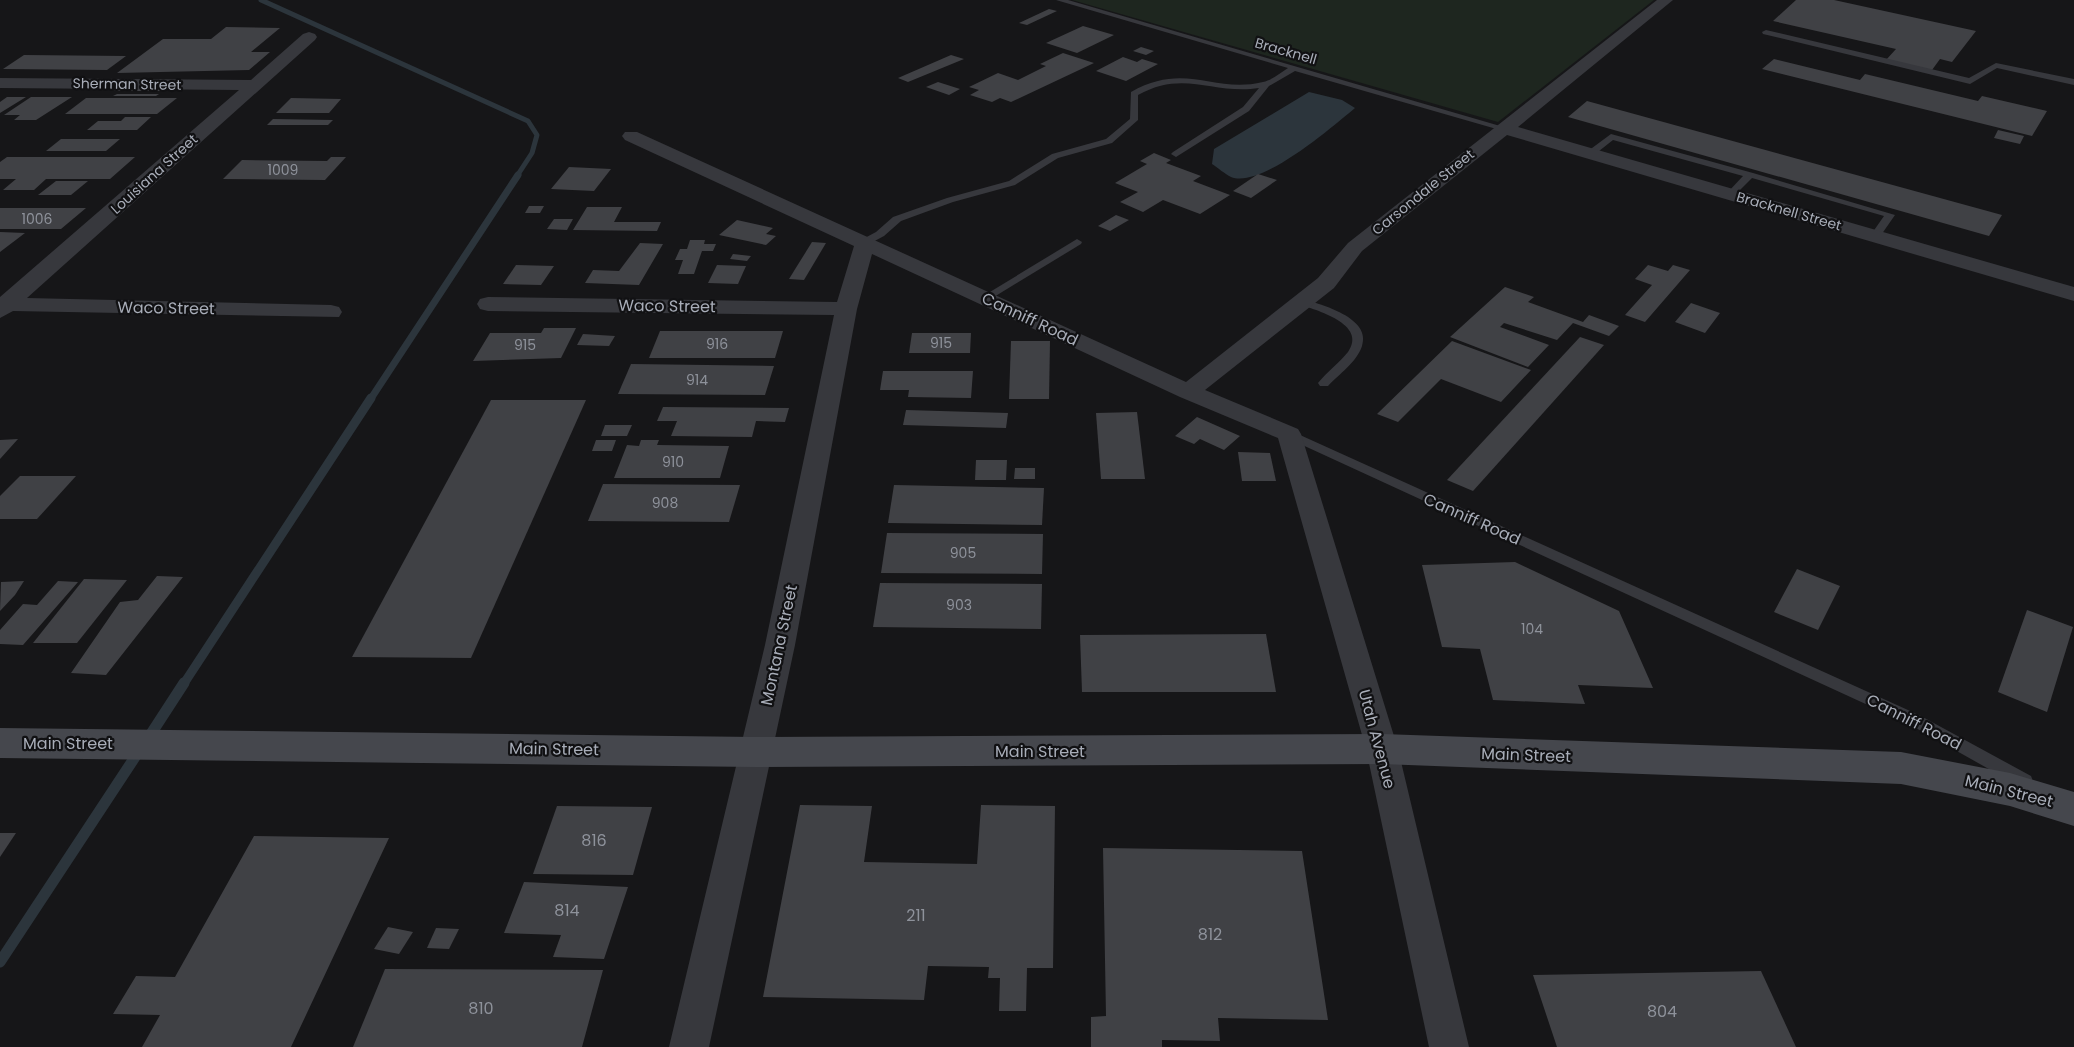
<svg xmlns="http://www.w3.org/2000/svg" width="2074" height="1047" font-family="Poppins,sans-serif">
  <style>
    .green { fill: #1e261f }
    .water { fill: #2c353c }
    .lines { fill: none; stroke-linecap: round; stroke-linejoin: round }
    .stream-far3 { stroke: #2c353c; stroke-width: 5 }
    .stream-far2 { stroke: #2c353c; stroke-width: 7 }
    .stream-far1 { stroke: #2c353c; stroke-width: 9 }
    .stream { stroke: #2c353c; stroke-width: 11 }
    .building { fill: #404145 }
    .lane { fill: #37383d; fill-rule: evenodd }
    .street { fill: #37383d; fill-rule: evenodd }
    .secondary { fill: #45474d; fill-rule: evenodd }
    .labels { text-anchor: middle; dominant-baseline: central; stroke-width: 4.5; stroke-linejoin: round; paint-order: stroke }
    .far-street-label { font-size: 14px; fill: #a8adb8; stroke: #111113 }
    .number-label { font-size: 14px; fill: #8e929b }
    .street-label { font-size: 16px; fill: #a8adb8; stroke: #111113 }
    .near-number-label { font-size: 16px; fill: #8e929b }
  </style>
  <rect width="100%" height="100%" fill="#161618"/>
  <path class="green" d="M 1072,0 L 1654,0 L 1498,122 Z"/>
  <path class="water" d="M 1309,92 L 1342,100 L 1355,108 C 1332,127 1261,189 1231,177 C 1225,174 1218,168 1212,164 L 1214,149 Z"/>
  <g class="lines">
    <path class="stream-far3" d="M 261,0 L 528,121 L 537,135 L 532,153 L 517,176"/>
    <path class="stream-far2" d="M 370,400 L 518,175"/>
    <path class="stream-far1" d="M 183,685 L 371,398"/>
    <g class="stream">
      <path d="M 147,740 L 184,683"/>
      <path d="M 0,962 L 139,751"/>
    </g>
  </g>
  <g class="building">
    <path d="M 1796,0 L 1834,0 L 1976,31 L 1952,62 L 1940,59 L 1932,70 L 1886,60 L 1896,49 L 1773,21 Z"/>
    <path d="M 1049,9 L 1057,11 L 1027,25 L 1019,23 Z"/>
    <path d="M 1083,26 L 1114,35 L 1077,53 L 1046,43 Z"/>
    <path d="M 226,27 L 280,28 L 251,52 L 270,52 L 249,70 L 117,73 L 163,39 L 211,39 Z"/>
    <path d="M 1141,47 L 1154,51 L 1146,55 L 1133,51 Z"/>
    <path d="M 1063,53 L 1094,63 L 1011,102 L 1000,98 L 992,102 L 970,95 L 979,90 L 969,87 L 998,73 L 1018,80 L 1046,66 L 1040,64 Z"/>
    <path d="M 24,55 L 126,56 L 107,70 L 3,69 Z"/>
    <path d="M 951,55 L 964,59 L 908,82 L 898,78 Z"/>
    <path d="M 1123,57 L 1137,62 L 1142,59 L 1158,64 L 1126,81 L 1096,71 Z"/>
    <path d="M 1774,59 L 1860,80 L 1865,74 L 1978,101 L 1982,96 L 2047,111 L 2032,136 L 1762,69 Z"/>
    <path d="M 938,82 L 960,89 L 949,95 L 926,87 Z"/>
    <path d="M 119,87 L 169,87 L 164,91 L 114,91 Z"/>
    <path d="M 117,94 L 159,94 L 156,96 L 113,96 Z"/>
    <path d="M 7,97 L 26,97 L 0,113 L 0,102 Z"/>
    <path d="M 31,97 L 72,97 L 36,120 L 14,120 L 20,115 L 4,115 Z"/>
    <path d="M 86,98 L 177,98 L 157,114 L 65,114 Z"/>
    <path d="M 291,98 L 341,99 L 329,113 L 276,113 Z"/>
    <path d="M 1587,101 L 2002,215 L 1989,236 L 1568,117 Z"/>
    <path d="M 125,117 L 151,117 L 137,130 L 87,130 L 98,121 L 121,121 Z"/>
    <path d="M 273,119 L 333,120 L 328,125 L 267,125 Z"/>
    <path d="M 1998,130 L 2024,136 L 2020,144 L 1994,138 Z"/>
    <path d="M 61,139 L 120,139 L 106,151 L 46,151 Z"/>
    <path d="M 1154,153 L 1171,160 L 1166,163 L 1201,176 L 1193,181 L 1230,195 L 1200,214 L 1163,200 L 1143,212 L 1120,202 L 1138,192 L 1115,183 L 1147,164 L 1140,161 Z"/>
    <path d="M 7,157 L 135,157 L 110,179 L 46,179 L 34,190 L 3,190 L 16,179 L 0,179 L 0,162 Z"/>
    <path d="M 331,157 L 346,157 L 325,180 L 223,179 L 242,160 L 327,161 Z"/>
    <path d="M 569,167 L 611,169 L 594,191 L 551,189 Z"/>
    <path d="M 1258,174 L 1277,180 L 1251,198 L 1233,191 Z"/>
    <path d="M 56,181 L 88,181 L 71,195 L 38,195 Z"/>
    <path d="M 529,206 L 544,206 L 540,213 L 525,213 Z"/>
    <path d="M 587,207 L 622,207 L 614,222 L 661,222 L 657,231 L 573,230 Z"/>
    <path d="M 0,208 L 86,208 L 61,229 L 0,229 Z"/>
    <path d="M 1116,215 L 1129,220 L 1110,231 L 1098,226 Z"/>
    <path d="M 554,219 L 573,219 L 567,230 L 547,229 Z"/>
    <path d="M 737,220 L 773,228 L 766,234 L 776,236 L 766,245 L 719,235 Z"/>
    <path d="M 0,232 L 25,233 L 0,252 Z"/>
    <path d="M 690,240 L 705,240 L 704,244 L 716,244 L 713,251 L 702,251 L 694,274 L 678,274 L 683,260 L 675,260 L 680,249 L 687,249 Z"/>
    <path d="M 812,242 L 826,243 L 804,280 L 789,279 Z"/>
    <path d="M 640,243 L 663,244 L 639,285 L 585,283 L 593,270 L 619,271 Z"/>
    <path d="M 733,254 L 751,256 L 747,261 L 730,259 Z"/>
    <path d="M 516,265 L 554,266 L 541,285 L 503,284 Z"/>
    <path d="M 717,265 L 746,266 L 738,284 L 708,283 Z"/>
    <path d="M 1648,265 L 1668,271 L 1673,265 L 1690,270 L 1645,322 L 1625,315 L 1652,285 L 1635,279 Z"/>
    <path d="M 1505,287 L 1534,297 L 1528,302 L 1583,322 L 1589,315 L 1619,326 L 1609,336 L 1573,323 L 1557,340 L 1504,323 L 1500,327 L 1549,345 L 1528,367 L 1450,337 Z"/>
    <path d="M 1691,303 L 1720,313 L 1705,333 L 1675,322 Z"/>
    <path d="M 544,328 L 576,328 L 561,358 L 473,361 L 490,333 L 541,333 Z"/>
    <path d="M 660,331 L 783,331 L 775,358 L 649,358 Z"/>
    <path d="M 912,333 L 971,333 L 970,353 L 909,353 Z"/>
    <path d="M 583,334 L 615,336 L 609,346 L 577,345 Z"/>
    <path d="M 1580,337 L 1604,345 L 1473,491 L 1447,480 Z"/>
    <path d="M 1011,341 L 1050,341 L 1049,399 L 1009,399 Z"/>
    <path d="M 1452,341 L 1531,370 L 1501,402 L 1441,379 L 1398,422 L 1377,414 Z"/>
    <path d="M 631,364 L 774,366 L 765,395 L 618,394 Z"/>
    <path d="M 883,371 L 973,371 L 971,398 L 908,397 L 909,390 L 880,390 Z"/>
    <path d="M 491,400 L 586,400 L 471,658 L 352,657 Z"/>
    <path d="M 663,407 L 789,408 L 785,422 L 756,421 L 752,437 L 671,436 L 677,421 L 657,421 Z"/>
    <path d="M 906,410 L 1008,413 L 1006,428 L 903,425 Z"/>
    <path d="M 1137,412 L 1145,479 L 1101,479 L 1096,413 Z"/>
    <path d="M 1197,417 L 1240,436 L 1224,450 L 1200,439 L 1194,444 L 1175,436 Z"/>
    <path d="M 605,425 L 632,425 L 627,436 L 601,436 Z"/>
    <path d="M 18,439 L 0,459 L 0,440 Z"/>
    <path d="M 596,440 L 616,440 L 612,451 L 592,451 Z"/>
    <path d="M 641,440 L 659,440 L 657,445 L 729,446 L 720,478 L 614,478 L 627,445 L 639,446 Z"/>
    <path d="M 1238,452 L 1270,453 L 1276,481 L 1242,481 Z"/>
    <path d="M 976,460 L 1007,460 L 1006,480 L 975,480 Z"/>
    <path d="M 1015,468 L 1035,468 L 1035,479 L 1014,479 Z"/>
    <path d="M 20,476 L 76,476 L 37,519 L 0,519 L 0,496 Z"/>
    <path d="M 603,484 L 740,485 L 729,522 L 588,521 Z"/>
    <path d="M 894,485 L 1044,488 L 1042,525 L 888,523 Z"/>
    <path d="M 887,533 L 1043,534 L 1042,574 L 881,573 Z"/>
    <path d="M 1515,562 L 1619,611 L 1653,688 L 1578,685 L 1585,704 L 1493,700 L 1480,649 L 1442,647 L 1422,565 Z"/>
    <path d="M 1797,569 L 1840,586 L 1818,630 L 1774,612 Z"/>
    <path d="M 157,576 L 183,577 L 106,675 L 71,673 L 120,602 L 138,600 Z"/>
    <path d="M 84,579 L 127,580 L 77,643 L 33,643 Z"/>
    <path d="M 24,581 L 15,595 L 0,611 L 1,582 Z"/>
    <path d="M 58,581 L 78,582 L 23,645 L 0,644 L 0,630 L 23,604 L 37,605 Z"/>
    <path d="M 880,583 L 1042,584 L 1041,629 L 873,627 Z"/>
    <path d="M 2027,610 L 2073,627 L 2047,712 L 1998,692 Z"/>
    <path d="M 1266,634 L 1276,692 L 1082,692 L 1080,635 Z"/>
    <path d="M 800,805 L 872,806 L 864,862 L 977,864 L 981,805 L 1055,806 L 1053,968 L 1027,968 L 1026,1011 L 999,1011 L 1000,978 L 988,978 L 989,967 L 928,966 L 924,1000 L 763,997 Z"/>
    <path d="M 557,806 L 652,807 L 633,875 L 533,874 Z"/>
    <path d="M 0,833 L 16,833 L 0,857 Z"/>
    <path d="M 254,836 L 389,838 L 291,1047 L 142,1047 L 160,1015 L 113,1014 L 136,976 L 175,977 Z"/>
    <path d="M 1103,848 L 1302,851 L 1328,1020 L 1218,1018 L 1220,1041 L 1162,1040 L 1162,1047 L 1091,1047 L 1091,1017 L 1106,1016 Z"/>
    <path d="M 524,882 L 628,887 L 604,959 L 553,957 L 561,935 L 504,933 Z"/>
    <path d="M 388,927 L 413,932 L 399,954 L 374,949 Z"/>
    <path d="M 436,928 L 459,929 L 449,949 L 427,948 Z"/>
    <path d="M 385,969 L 603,970 L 582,1047 L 353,1047 Z"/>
    <path d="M 1761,971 L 1796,1047 L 1557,1047 L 1533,975 Z"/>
  </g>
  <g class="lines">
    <g class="lane">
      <path d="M 1056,0 L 1068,0 L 1507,128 L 1500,130 L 1295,71 L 1269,86 L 1249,111 L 1176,157 L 1171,154 L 1173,152 L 1243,107 L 1259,88 C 1213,95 1184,69 1138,95 L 1138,120 L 1112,143 L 1058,158 L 1015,185 L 953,202 L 901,221 L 884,236 L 869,244 L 861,244 L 861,240 L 876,232 L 893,217 L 947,198 L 1009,181 L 1052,154 L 1106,139 L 1130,119 L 1131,92 C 1186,61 1213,94 1263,82 C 1272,80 1280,73 1288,68 Z"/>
      <path d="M 1766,30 L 1969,78 L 1996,63 L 2074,79 L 2074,85 L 1997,68 L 1970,84 L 1763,34 L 1762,32 Z"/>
      <path d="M 1611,134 L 1753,173 L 1895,215 L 1879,238 L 1875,239 L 1870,236 L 1884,216 L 1752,178 L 1734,196 L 1728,196 L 1728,192 L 1743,176 L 1613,140 L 1594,155 L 1588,155 L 1588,151 Z"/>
      <path d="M 1077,239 L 1082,242 L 1081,244 L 989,300 L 985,301 L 980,298 Z"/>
      <path d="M 1302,299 C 1321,304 1372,318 1362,346 C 1357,362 1339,374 1328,386 L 1320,386 L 1318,383 C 1327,372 1339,363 1348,352 C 1368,324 1316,310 1298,304 L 1298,300 Z"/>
      <path d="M 1289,430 L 1919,715 L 2031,776 L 2033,781 L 2031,786 L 2025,788 L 2019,786 L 1907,723 L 1285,437 L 1283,434 Z"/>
    </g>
    <g class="street">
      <path d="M 1657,0 L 1673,0 L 1518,127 L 2074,287 L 2074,301 L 1507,135 L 1362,251 L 1334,288 L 1205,390 L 1298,429 L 1301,434 L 1398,749 L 1469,1047 L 1429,1047 L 1366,749 L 1278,438 L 1180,397 L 872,254 L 857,309 L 795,645 L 709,1047 L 669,1047 L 765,645 L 834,315 L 488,311 L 480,309 L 477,304 L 480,299 L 488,297 L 837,302 L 854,246 L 625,140 L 622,136 L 625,132 L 637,132 L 1186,382 L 1318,278 L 1348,243 Z"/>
      <path d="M 309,32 L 315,34 L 317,37 L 315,40 L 27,298 L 331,305 L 339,307 L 342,312 L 339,317 L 13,311 L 0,318 L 0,297 L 239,90 L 0,88 L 0,78 L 251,80 L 303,34 Z"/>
    </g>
    <path class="secondary" d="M 0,728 L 755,737 L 1382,734 L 1901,752 L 2010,773 L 2074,792 L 2074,826 L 2010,806 L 1901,784 L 1382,764 L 755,767 L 0,758 Z"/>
  </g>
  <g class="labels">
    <g class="far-street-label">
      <text transform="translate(1286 51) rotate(16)">Bracknell</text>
      <text transform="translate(127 84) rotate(1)">Sherman Street</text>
      <text transform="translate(154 174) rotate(-42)">Louisiana Street</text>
      <text transform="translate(1423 192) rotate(-39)">Carsondale Street</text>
      <text transform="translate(1789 211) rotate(16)">Bracknell Street</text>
    </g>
    <g class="number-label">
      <text x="283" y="170">1009</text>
      <text x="37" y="219">1006</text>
      <text x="941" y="343">915</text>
      <text x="717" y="344">916</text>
      <text x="525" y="345">915</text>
      <text x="697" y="380">914</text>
      <text x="673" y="462">910</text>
      <text x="665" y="503">908</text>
      <text x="963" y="553">905</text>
      <text x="959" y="605">903</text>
      <text x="1532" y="629">104</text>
    </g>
    <g class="street-label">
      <text transform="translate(667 306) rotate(1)">Waco Street</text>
      <text transform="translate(166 308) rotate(1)">Waco Street</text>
      <text transform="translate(1030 319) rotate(25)">Canniff Road</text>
      <text transform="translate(1472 519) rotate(24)">Canniff Road</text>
      <text transform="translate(779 645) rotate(-78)">Montana Street</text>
      <text transform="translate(1914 722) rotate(27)">Canniff Road</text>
      <text transform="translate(1377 739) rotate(75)">Utah Avenue</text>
      <text x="68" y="743">Main Street</text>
      <text transform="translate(554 749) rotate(1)">Main Street</text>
      <text x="1040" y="751">Main Street</text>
      <text transform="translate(1526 755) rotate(2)">Main Street</text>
      <text transform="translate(2009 791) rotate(14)">Main Street</text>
    </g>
    <g class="near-number-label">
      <text x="594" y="840">816</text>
      <text x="567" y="910">814</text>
      <text x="916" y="915">211</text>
      <text x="1210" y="934">812</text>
      <text x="481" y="1008">810</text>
      <text x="1662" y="1011">804</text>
    </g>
  </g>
</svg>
